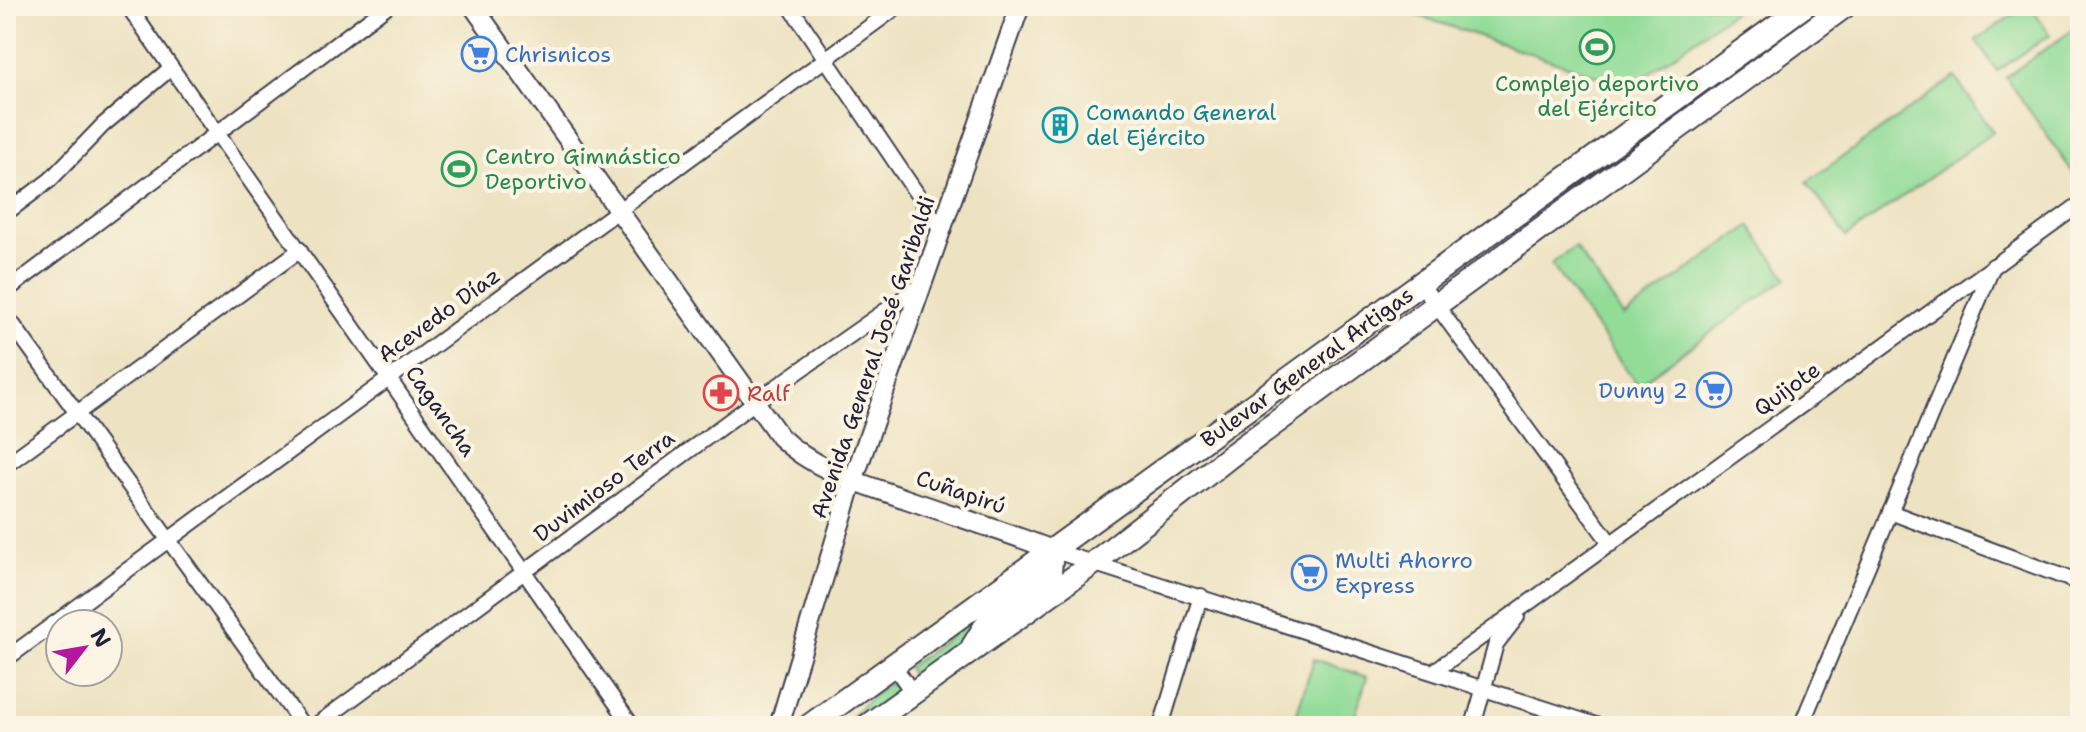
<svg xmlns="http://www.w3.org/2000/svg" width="2086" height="732" font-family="'Shantell Sans',sans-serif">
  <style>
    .green { fill: #92dc98; stroke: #5a7f6a; stroke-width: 2 }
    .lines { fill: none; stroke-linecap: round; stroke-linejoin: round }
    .minor-casing { stroke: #403f4f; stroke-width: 18 }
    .tertiary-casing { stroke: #403f4f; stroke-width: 22 }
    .secondary-casing { stroke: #403f4f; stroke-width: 26 }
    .minor { stroke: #fff; stroke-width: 14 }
    .tertiary { stroke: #fff; stroke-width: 18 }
    .secondary { stroke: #fff; stroke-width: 22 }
    .labels { text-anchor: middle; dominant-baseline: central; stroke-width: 8; stroke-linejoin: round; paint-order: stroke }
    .shop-label { font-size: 22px; fill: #366cbe; stroke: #fcf5e5; text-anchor: start }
    .leisure-label { font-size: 22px; fill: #27864d; stroke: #fcf5e5 }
    .culture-label { font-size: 22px; fill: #0d838f; stroke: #fcf5e5; text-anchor: start }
    .street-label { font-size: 22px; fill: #22223b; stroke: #fcf5e5 }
    .health-label { font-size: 22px; fill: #be3a42; stroke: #fcf5e5; text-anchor: start }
  </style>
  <rect width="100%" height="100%" fill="#fcf5e5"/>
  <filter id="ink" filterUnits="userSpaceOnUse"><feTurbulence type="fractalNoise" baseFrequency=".0125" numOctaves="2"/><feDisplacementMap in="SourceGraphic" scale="16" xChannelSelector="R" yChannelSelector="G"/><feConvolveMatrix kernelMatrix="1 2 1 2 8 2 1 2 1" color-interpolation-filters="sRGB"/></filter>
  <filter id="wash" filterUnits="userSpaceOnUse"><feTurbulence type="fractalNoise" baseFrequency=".006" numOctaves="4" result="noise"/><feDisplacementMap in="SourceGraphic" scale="32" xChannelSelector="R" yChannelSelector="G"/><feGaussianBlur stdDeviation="1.8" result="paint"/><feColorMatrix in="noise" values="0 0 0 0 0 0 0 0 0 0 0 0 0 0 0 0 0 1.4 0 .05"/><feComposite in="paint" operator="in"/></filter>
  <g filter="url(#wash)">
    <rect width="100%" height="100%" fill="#ede2c1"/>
    <g class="green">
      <path d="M 1390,6 L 1741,6 L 1630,87 Z"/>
      <path d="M 2026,6 L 2030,6 L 2050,35 L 1997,71 L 1976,40 Z"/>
      <path d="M 2077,27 L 2080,31 L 2080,174 L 2076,177 L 2006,77 Z"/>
      <path d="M 1955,77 L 1993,132 L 1846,237 L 1807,182 Z"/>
      <path d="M 1750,226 L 1787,278 L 1637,385 L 1551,264 L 1575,247 L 1624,316 Z"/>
      <path d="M 1033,576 L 966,634 L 948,655 L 912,678 L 908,667 Z"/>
      <path d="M 1314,659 L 1367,677 L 1352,726 L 1265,726 L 1269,714 L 1294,722 Z"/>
      <path d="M 886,683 L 896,685 L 895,694 L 851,726 L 842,726 Z"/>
    </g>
  </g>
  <g filter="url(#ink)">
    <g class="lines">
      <g class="minor-casing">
        <g id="minor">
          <path d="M 128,6 L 632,726"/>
          <path d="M 790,6 L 942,231"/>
          <path d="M 6,213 L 50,180 L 103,125 L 171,68"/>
          <path d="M 1421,284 L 1611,544"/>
          <path d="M 6,291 L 387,6"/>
          <path d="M 6,315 L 303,726"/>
          <path d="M 6,465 L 300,250"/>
          <path d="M 1890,512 L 2080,583"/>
          <path d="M 1052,550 L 1599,726"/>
          <path d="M 6,659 L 898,6"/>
          <path d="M 894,666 L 913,693"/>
          <path d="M 1433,672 L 2080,204"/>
          <path d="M 315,726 L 755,402 L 922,285"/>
          <path d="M 1161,726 L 1201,596"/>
          <path d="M 1473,726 L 1496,644 L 1517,617"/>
          <path d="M 1801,726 L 1993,266"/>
        </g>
      </g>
      <g class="tertiary-casing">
        <g id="tertiary">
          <path d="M 473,6 L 780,437 C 815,471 861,483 906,499 C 955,516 1004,531 1052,550"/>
          <path d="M 779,726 L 853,481 L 1020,6"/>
        </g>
      </g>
      <g class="secondary-casing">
        <g id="secondary">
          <path d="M 973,646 L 989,620 L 1050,572 L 1052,550"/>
          <path d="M 809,726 L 1804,6"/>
          <path d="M 867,726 L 1091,565 L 1233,454 L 1845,6"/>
        </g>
      </g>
      <use href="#minor" class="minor"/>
      <use href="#tertiary" class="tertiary"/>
      <use href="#secondary" class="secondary"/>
    </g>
  </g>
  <defs>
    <g id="stadium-ring" transform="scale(1.8)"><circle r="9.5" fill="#fcf5e5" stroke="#2e9e5b" stroke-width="1.5"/><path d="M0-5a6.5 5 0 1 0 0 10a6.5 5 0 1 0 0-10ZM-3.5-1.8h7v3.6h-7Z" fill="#2e9e5b"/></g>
    <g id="supermarket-ring" transform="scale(1.8)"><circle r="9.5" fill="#fcf5e5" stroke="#3f7fe0" stroke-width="1.5"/><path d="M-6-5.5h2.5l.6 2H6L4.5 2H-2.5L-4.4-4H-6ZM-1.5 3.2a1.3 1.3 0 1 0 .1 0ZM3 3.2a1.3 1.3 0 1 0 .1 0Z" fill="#3f7fe0"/></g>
    <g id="building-ring" transform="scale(1.8)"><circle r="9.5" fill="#fcf5e5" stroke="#0f9aa8" stroke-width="1.5"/><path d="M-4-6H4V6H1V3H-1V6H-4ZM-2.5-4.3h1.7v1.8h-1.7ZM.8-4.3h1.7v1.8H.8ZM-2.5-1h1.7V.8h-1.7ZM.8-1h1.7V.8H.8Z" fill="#0f9aa8"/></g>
    <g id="pharmacy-ring" transform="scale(1.8)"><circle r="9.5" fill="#fcf5e5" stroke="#e0444e" stroke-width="1.5"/><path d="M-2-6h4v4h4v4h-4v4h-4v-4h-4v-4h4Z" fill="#e0444e"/></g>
  </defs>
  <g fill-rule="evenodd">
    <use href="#stadium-ring" x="1597" y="47"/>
    <use href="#supermarket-ring" x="479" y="54"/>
    <use href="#building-ring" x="1060" y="125"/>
    <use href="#stadium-ring" x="459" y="169"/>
    <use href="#supermarket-ring" x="1714" y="390"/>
    <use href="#pharmacy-ring" x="721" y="393"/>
    <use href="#supermarket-ring" x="1309" y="573"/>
  </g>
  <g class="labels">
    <g class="shop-label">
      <text x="505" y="54">Chrisnicos</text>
      <text x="1688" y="390" text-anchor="end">Dunny 2</text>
      <text x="1335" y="560">Multi Ahorro<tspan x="1335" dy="25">Express</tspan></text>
    </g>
    <g class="leisure-label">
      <text x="1597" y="83">Complejo deportivo<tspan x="1597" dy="25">del Ejército</tspan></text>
      <text x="485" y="156" text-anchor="start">Centro Gimnástico<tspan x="485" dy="25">Deportivo</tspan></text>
    </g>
    <g class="culture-label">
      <text x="1086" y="112">Comando General<tspan x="1086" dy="25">del Ejército</tspan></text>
    </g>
    <g class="street-label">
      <text transform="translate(439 315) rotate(-36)">Acevedo Díaz</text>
      <text transform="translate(873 357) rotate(-71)">Avenida General José Garibaldi</text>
      <text transform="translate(1307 367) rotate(-36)">Bulevar General Artigas</text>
      <text transform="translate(1787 389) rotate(-36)">Quijote</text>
      <text transform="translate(441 411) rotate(55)">Cagancha</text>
      <text transform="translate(604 486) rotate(-37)">Duvimioso Terra</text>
      <text transform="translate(961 492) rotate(19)">Cuñapirú</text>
    </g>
    <g class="health-label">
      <text x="747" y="393">Ralf</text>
    </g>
  </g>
  <rect width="2086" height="732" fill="none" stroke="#fcf5e5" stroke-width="32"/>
  <g transform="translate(84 648) rotate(59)"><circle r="38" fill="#fcf5e5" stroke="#a5a1a1" stroke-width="2"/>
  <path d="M0-6L14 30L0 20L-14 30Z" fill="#b5179e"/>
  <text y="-12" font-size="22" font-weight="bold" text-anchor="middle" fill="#22223b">N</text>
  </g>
</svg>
